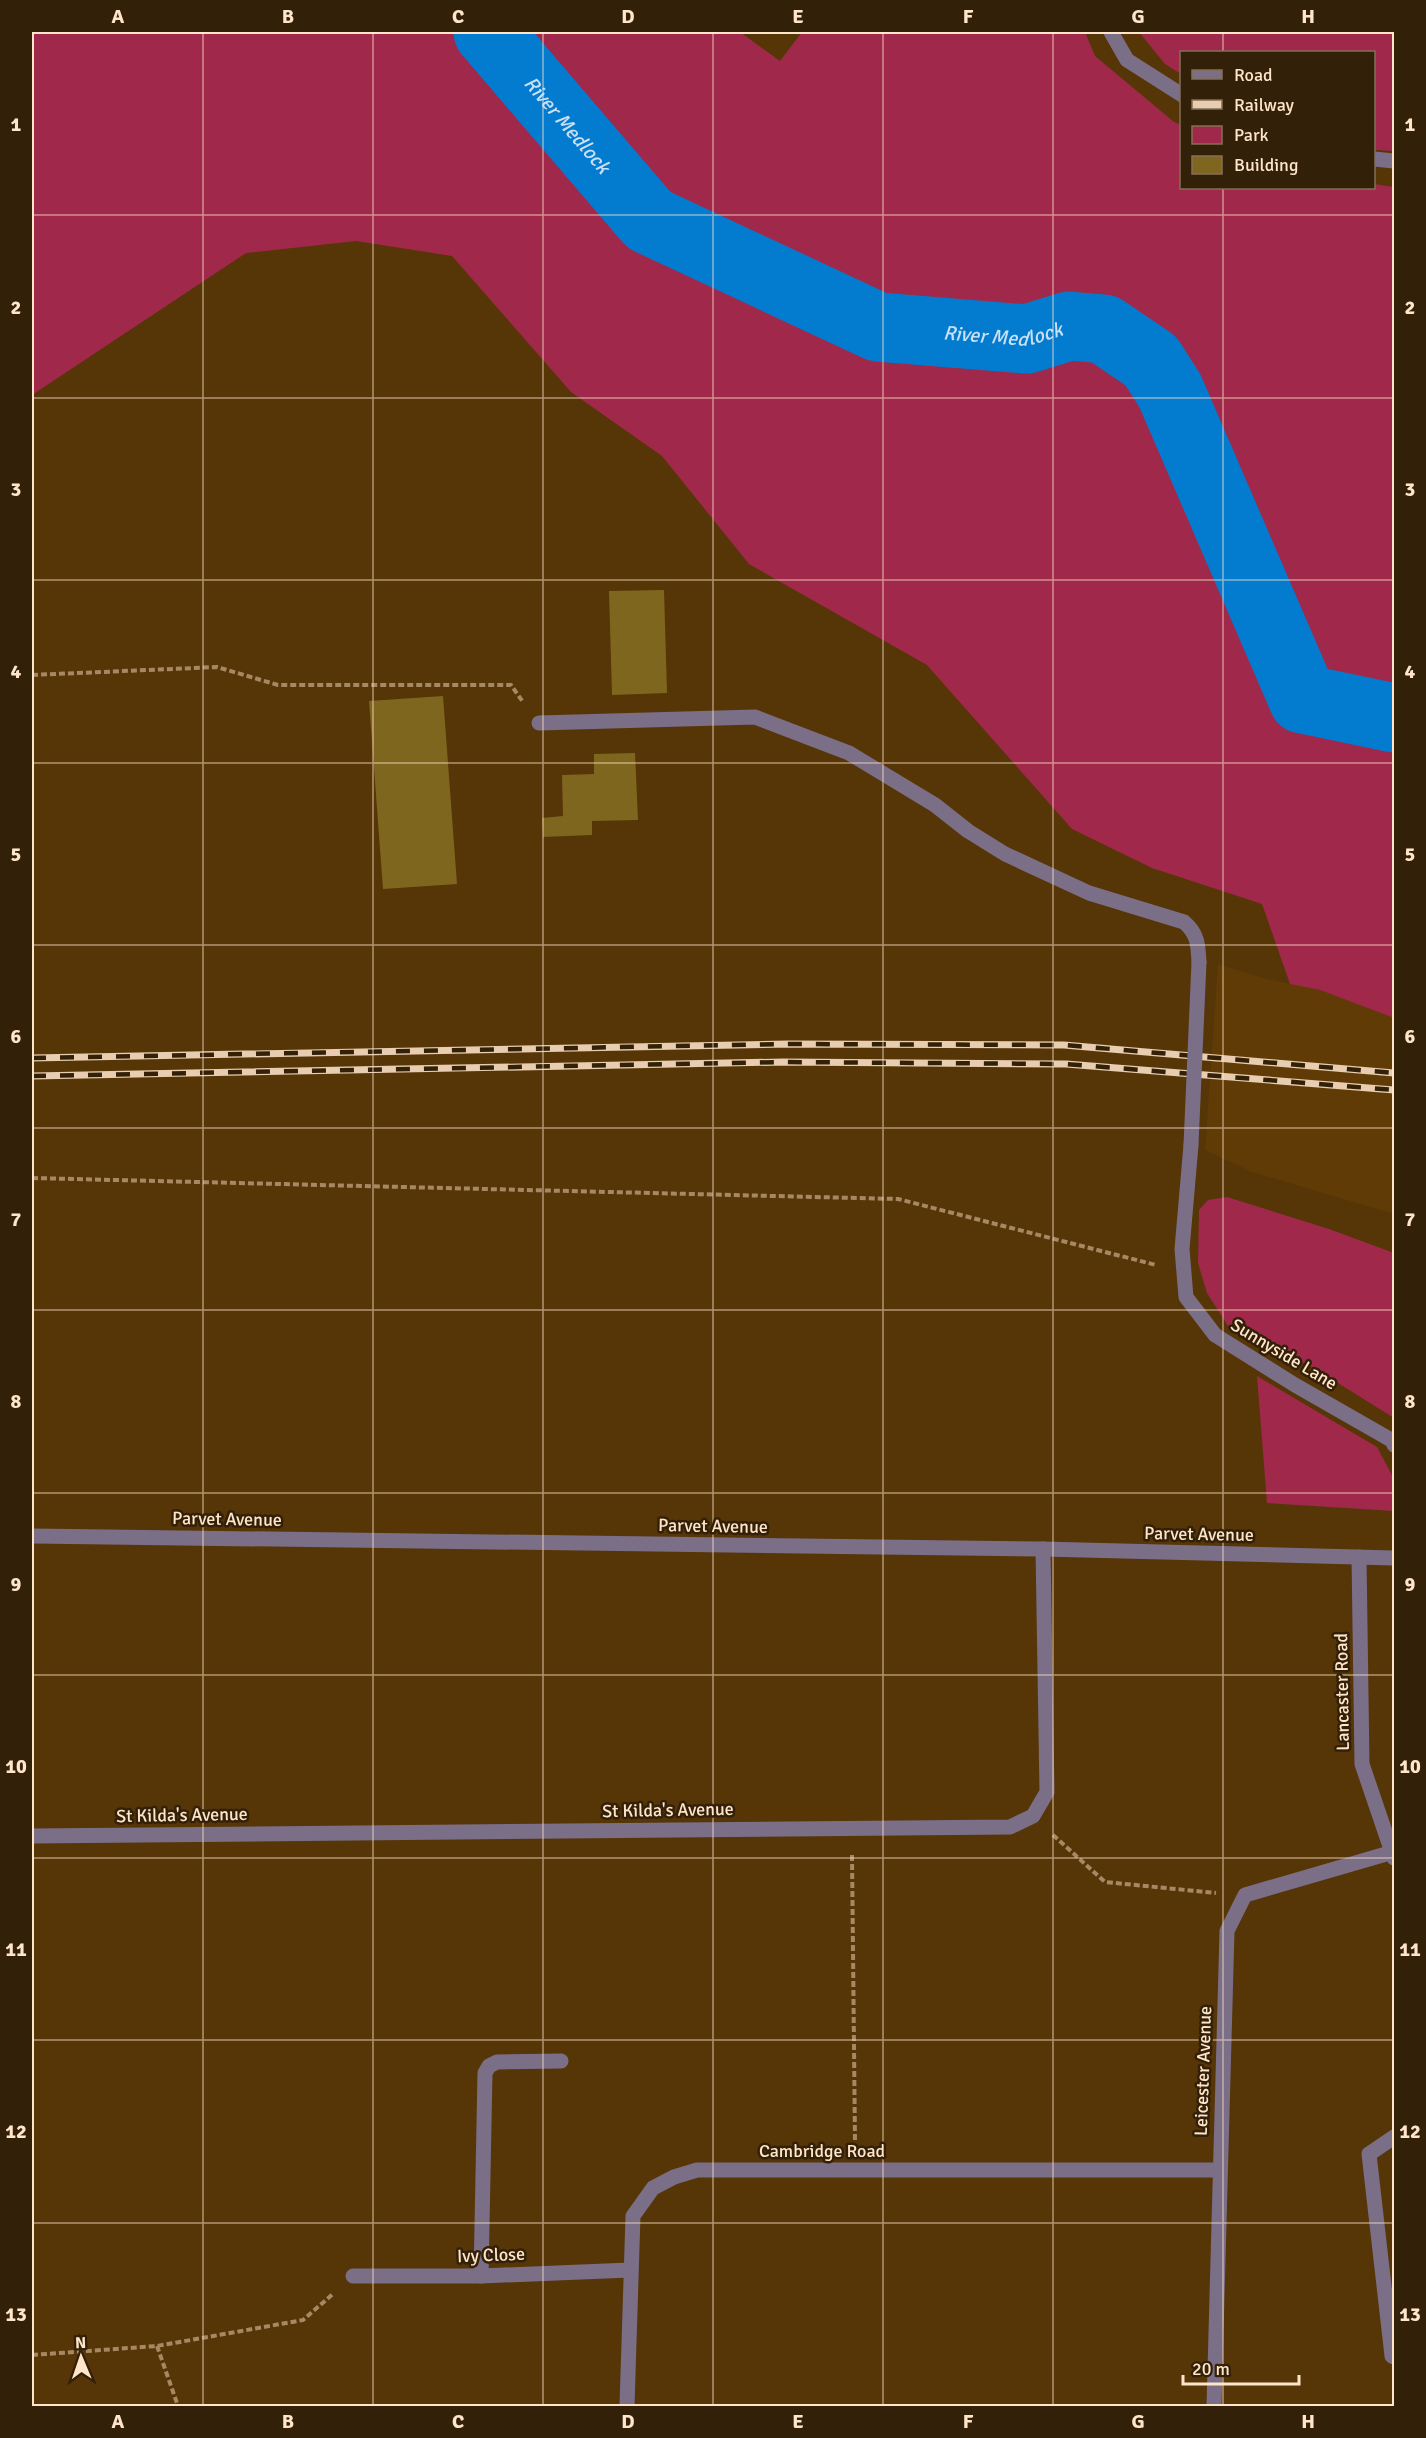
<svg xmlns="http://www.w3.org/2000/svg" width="1426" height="2438" font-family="Signika,sans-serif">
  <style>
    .built { fill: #603b05 }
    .green { fill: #a0294b }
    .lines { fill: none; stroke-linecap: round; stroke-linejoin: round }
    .river { stroke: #037cd0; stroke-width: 69 }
    .building { fill: #7f661f }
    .path { stroke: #a68964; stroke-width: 4; stroke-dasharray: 6 3; stroke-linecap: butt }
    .minor { stroke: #7b6e87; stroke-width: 15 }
    .rail-casing { stroke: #e8cdb0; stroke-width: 7 }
    .rail { stroke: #332008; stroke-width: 4.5; stroke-dasharray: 14; stroke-linecap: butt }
    .minor-bridge { stroke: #7b6e87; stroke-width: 15 }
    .grid { fill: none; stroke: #ffe5ca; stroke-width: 1.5; stroke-opacity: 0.55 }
    .labels { text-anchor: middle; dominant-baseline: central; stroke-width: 5; stroke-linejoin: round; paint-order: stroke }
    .street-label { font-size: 18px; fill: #ffe5ca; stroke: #332008 }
    .water-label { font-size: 20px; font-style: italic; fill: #cbe0f5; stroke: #332008 }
    .neatline { fill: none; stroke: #ffe5ca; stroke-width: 2 }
    .grid-label { font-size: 20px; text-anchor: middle; font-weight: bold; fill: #ffe5ca }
  </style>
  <rect width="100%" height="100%" fill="#563507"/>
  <path class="built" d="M 1218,964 L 1267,979 L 1320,990 L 1394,1018 L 1394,1214 L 1252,1172 L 1205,1150 Z"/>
  <g class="green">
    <path d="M 32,32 L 740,32 L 780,61 L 802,32 L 1085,32 L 1095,56 L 1174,122 L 1181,125 L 1182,188 L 1374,188 L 1374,184 L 1394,187 L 1394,1018 L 1320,990 L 1290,984 L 1262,904 L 1152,868 L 1072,829 L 927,665 L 749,564 L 662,456 L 571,392 L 452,256 L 356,241 L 246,253 L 32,395 Z"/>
    <path d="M 1139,32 L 1394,32 L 1394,151 L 1374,150 L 1374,52 L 1182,52 L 1181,74 L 1165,64 Z"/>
    <path d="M 1227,1197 L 1329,1229 L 1394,1253 L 1394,1418 L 1314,1368 L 1230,1329 L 1207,1293 L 1198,1263 L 1199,1210 L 1208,1200 Z"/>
    <path d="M 1257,1376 L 1377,1447 L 1394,1479 L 1394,1511 L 1267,1503 Z"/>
  </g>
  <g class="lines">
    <path class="river" id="s1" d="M 488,32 L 649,220 L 878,327 L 1027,339 L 1069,326 L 1104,329 L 1151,361 L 1170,391 L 1303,699 L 1394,718"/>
  </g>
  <g class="building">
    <path d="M 664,590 L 667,693 L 612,695 L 609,591 Z"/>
    <path d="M 443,696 L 457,884 L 383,889 L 369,701 Z"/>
    <path d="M 635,753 L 638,820 L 592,821 L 592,835 L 543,837 L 542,818 L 563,816 L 562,775 L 594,774 L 594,754 Z"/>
  </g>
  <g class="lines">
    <g class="path">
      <path d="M 32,675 L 217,667 L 278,685 L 511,685 L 523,702"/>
      <path d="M 32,1178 L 898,1199 L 1156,1265"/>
      <path d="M 1053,1835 L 1105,1882 L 1216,1893"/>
      <path d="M 852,1855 L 855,2142"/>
      <path d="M 157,2346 L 178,2406"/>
      <path d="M 32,2355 L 157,2346 L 303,2320 L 334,2293"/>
    </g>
    <g class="minor">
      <path d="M 1111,32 L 1127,60 L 1182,95"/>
      <path d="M 1374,159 L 1394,161"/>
      <path d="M 539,723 L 755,717 L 849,753 L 935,805 L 968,831 L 1005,854 L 1089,893 L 1184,922 C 1198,934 1198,945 1199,962"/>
      <path d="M 1191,1145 L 1182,1249 L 1186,1297 L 1215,1335 L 1295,1385 L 1393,1441 L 1394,1445"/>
      <path d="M 32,1536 L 1043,1549 L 1394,1558"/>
      <path d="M 1359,1557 L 1362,1764 L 1394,1858"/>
      <path d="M 32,1836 L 1010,1827 L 1033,1816 L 1047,1792 L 1043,1549"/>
      <path d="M 1394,2137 L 1369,2154 L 1392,2356 L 1394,2357"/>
      <path d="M 353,2276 L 481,2276 L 630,2270"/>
      <path d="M 481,2276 L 485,2073 L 489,2066 L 497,2062 L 561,2061"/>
      <path d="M 627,2406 L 633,2216 L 653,2188 L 674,2177 L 697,2170 L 1220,2170"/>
      <path d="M 1214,2406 L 1227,1931 L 1245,1895 L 1393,1852"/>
    </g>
    <g class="rail-casing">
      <g id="rail">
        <path d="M 32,1058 L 788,1044 L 1064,1045 L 1394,1073"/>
        <path d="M 32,1076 L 783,1062 L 1066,1064 L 1394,1090"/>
      </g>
    </g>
    <use href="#rail" class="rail"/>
    <path class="minor-bridge" d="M 1191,1145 L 1199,962"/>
  </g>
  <path class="grid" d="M 203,32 L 203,2406M 373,32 L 373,2406M 543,32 L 543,2406M 713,32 L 713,2406M 883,32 L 883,2406M 1053,32 L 1053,2406M 1223,32 L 1223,52M 1223,188 L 1223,2406M 32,215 L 1394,215M 32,398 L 1394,398M 32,580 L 1394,580M 32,763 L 1394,763M 32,945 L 1394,945M 32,1128 L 1394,1128M 32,1310 L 1394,1310M 32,1493 L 1394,1493M 32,1675 L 1394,1675M 32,1858 L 1394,1858M 32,2040 L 1394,2040M 32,2223 L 1394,2223"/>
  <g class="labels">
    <g class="street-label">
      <text transform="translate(1284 1354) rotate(31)">Sunnyside Lane</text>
      <text transform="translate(227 1519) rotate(1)">Parvet Avenue</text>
      <text transform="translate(713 1526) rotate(1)">Parvet Avenue</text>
      <text transform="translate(1199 1534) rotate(1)">Parvet Avenue</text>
      <text transform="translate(1342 1692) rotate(-91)">Lancaster Road</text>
      <text transform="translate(668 1810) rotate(-1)">St Kilda's Avenue</text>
      <text transform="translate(182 1815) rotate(-1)">St Kilda's Avenue</text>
      <text transform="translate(1203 2071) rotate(-88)">Leicester Avenue</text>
      <text x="822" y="2151">Cambridge Road</text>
      <text transform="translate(491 2255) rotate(-2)">Ivy Close</text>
    </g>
    <g class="water-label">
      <text stroke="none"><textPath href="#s1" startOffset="122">River Medlock</textPath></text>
      <text stroke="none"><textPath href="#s1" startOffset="626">River Medlock</textPath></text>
    </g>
  </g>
  <rect width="1426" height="2438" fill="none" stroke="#332008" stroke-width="66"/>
  <rect x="1180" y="51" width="195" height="138" fill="#332008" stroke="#856f56" stroke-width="1.5"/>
  <rect x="1192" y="70" width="30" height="9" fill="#7b6e87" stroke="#856f56" stroke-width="1.5"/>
  <text x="1234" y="81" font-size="18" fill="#ffe5ca">Road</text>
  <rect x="1192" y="100" width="30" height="9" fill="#e8cdb0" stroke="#856f56" stroke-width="1.5"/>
  <text x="1234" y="111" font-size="18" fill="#ffe5ca">Railway</text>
  <rect x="1192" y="126" width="30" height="18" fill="#a0294b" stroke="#856f56" stroke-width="1.5"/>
  <text x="1234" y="141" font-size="18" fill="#ffe5ca">Park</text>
  <rect x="1192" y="156" width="30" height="18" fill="#7f661f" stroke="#856f56" stroke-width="1.5"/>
  <text x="1234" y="171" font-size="18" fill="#ffe5ca">Building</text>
  <g transform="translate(81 2357) rotate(358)" stroke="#332008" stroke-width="4.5" paint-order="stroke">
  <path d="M0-4.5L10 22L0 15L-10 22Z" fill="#ffe5ca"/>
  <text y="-9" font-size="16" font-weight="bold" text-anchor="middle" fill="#ffe5ca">N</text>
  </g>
  <path d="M1183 2375v9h116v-9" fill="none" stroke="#ffe5ca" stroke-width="3"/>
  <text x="1192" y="2375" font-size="18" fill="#ffe5ca" stroke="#332008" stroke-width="4.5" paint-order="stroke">20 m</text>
  <rect x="33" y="33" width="1360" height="2372" class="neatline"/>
  <g class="grid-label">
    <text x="118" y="23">A</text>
    <text x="288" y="23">B</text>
    <text x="458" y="23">C</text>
    <text x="628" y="23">D</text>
    <text x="798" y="23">E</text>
    <text x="968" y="23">F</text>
    <text x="1138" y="23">G</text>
    <text x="1308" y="23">H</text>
    <text x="16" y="131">1</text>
    <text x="1410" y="131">1</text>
    <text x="16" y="314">2</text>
    <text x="1410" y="314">2</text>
    <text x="16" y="496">3</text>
    <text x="1410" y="496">3</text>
    <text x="16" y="678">4</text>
    <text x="1410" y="678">4</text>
    <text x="16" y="861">5</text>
    <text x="1410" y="861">5</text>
    <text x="16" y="1043">6</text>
    <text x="1410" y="1043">6</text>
    <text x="16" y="1226">7</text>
    <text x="1410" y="1226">7</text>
    <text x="16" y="1408">8</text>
    <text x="1410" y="1408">8</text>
    <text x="16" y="1591">9</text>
    <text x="1410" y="1591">9</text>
    <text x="16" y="1773">10</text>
    <text x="1410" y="1773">10</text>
    <text x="16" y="1956">11</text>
    <text x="1410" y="1956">11</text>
    <text x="16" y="2138">12</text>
    <text x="1410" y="2138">12</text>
    <text x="16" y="2321">13</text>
    <text x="1410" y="2321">13</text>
    <text x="118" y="2428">A</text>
    <text x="288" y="2428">B</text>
    <text x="458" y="2428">C</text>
    <text x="628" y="2428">D</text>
    <text x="798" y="2428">E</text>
    <text x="968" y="2428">F</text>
    <text x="1138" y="2428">G</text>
    <text x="1308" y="2428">H</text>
  </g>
</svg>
